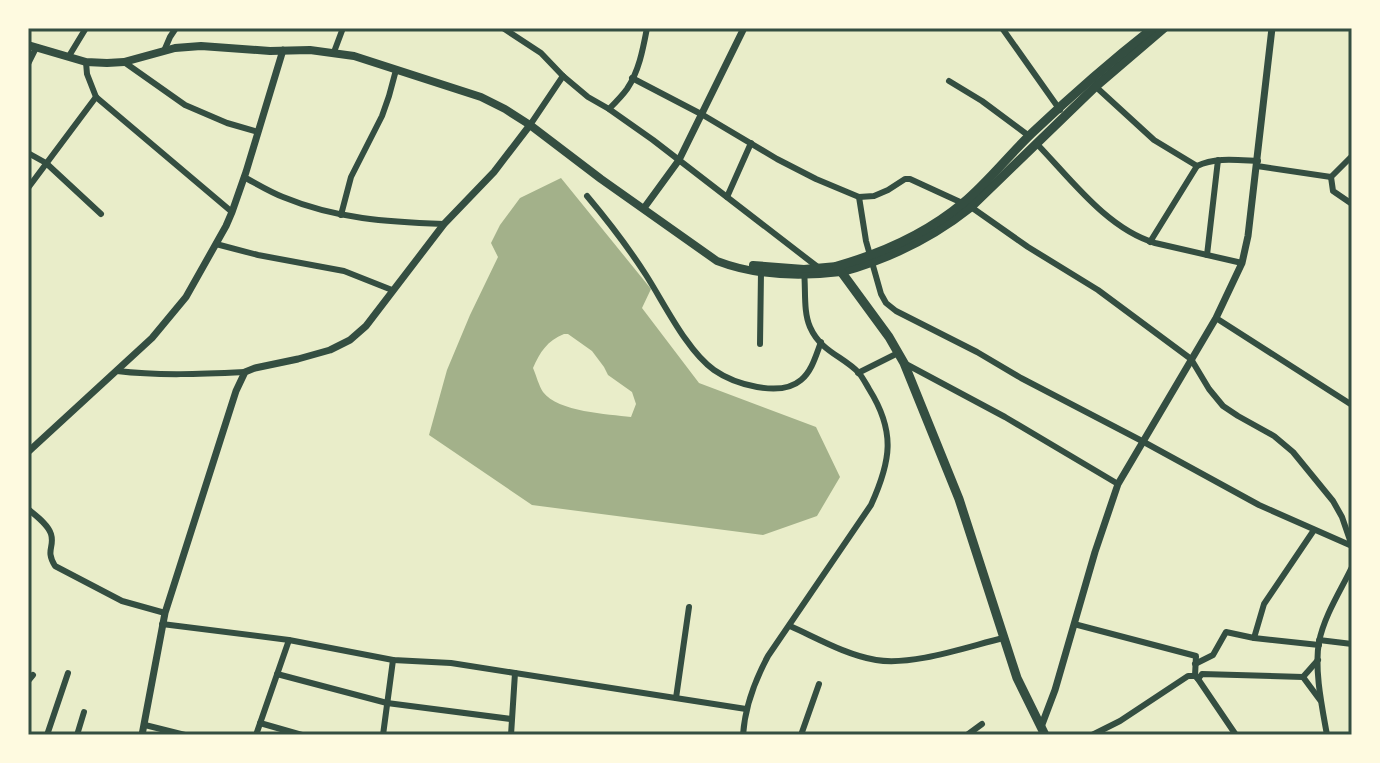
<svg xmlns="http://www.w3.org/2000/svg" width="1380" height="763" font-family="'Nunito Sans',sans-serif">
  <style>
    .water { fill: #a3b18a; fill-rule: evenodd }
    .lines { fill: none; stroke-linecap: round; stroke-linejoin: round }
    .minor { stroke: #344e41; stroke-width: 6 }
    .tertiary { stroke: #344e41; stroke-width: 7 }
    .secondary { stroke: #344e41; stroke-width: 8 }
    .primary { stroke: #344e41; stroke-width: 9 }
    .neatline { fill: none; stroke: #344e41; stroke-width: 3 }
  </style>
  <rect width="100%" height="100%" fill="#e9edc9"/>
  <path class="water" d="M 561,178 L 651,289 L 642,308 L 699,383 L 816,427 L 840,477 L 817,516 L 763,535 L 532,505 L 429,435 L 447,370 L 470,315 L 498,257 L 491,243 L 500,225 L 520,198 ZM 564,334 L 568,334 L 592,351 L 604,367 L 608,375 L 632,392 L 636,404 L 631,417 C 608,414 558,412 543,392 C 539,386 536,375 533,368 C 540,352 547,341 564,334 Z"/>
  <g class="lines">
    <g class="minor">
      <path d="M 503,28 L 541,53 L 563,76 L 588,97 L 609,109 L 653,140 L 819,268"/>
      <path d="M 1002,28 L 1060,110"/>
      <path d="M 164,51 L 170,37 L 176,28"/>
      <path d="M 334,52 L 343,28"/>
      <path d="M 69,56 L 86,28"/>
      <path d="M 86,62 L 87,74 L 96,97 L 232,212"/>
      <path d="M 124,62 L 185,105 L 227,123 L 258,132"/>
      <path d="M 28,64 L 36,48"/>
      <path d="M 632,78 L 703,115 L 777,159 L 816,179 L 859,197 L 874,196 L 888,190 L 905,179 L 910,179 L 971,207 L 1028,247 L 1098,290 L 1191,359 L 1209,389 L 1223,406 L 1238,416 L 1274,436 L 1293,452 L 1333,501 L 1342,517 L 1352,546"/>
      <path d="M 949,81 L 982,101 L 1029,136"/>
      <path d="M 1095,86 L 1154,140 L 1197,166"/>
      <path d="M 609,109 C 615,103 622,96 627,89 C 639,71 643,49 647,28"/>
      <path d="M 530,125 L 563,76"/>
      <path d="M 1036,143 C 1070,178 1107,229 1155,243 L 1242,263"/>
      <path d="M 28,153 L 46,163 L 101,214"/>
      <path d="M 1352,156 L 1331,177 L 1333,191 L 1352,204"/>
      <path d="M 1257,166 L 1331,177"/>
      <path d="M 244,177 C 257,184 270,192 283,197 C 336,219 388,222 444,224"/>
      <path d="M 28,188 L 96,97"/>
      <path d="M 587,196 C 608,221 628,247 646,275 C 664,303 687,351 714,370 C 734,384 780,398 801,380 C 812,371 816,355 821,342"/>
      <path d="M 727,197 L 751,143"/>
      <path d="M 859,197 L 866,241 L 881,294 L 886,303 L 896,311 L 977,352 L 1021,378 L 1142,441 L 1259,505 L 1352,546"/>
      <path d="M 341,215 L 351,177 L 382,116 L 389,96 L 396,70"/>
      <path d="M 1150,242 L 1197,166 C 1215,157 1237,160 1258,161"/>
      <path d="M 216,244 L 258,255 L 344,271 L 392,290"/>
      <path d="M 1207,255 L 1218,160"/>
      <path d="M 1216,318 L 1352,405"/>
      <path d="M 760,344 L 761,272"/>
      <path d="M 904,363 L 1005,417 L 1118,484"/>
      <path d="M 117,371 C 159,376 202,374 245,372"/>
      <path d="M 858,373 L 898,353"/>
      <path d="M 28,509 C 35,515 48,524 51,534 C 55,547 45,550 55,566 L 122,601 L 165,613"/>
      <path d="M 1314,530 L 1264,604 L 1254,638 L 1319,645"/>
      <path d="M 162,624 L 289,640 L 393,660 L 451,663 L 515,673 L 746,709"/>
      <path d="M 1074,624 L 1196,656 L 1195,676"/>
      <path d="M 790,626 C 817,638 846,655 876,660 C 913,666 966,647 1003,638"/>
      <path d="M 1319,640 L 1352,644"/>
      <path d="M 1195,664 L 1213,655 L 1226,632 L 1254,638"/>
      <path d="M 277,674 L 387,703 L 511,719"/>
      <path d="M 1303,677 L 1320,700"/>
      <path d="M 1303,677 L 1318,660"/>
      <path d="M 1198,679 L 1202,674 L 1303,677"/>
      <path d="M 28,681 L 33,675"/>
      <path d="M 676,698 L 689,607"/>
      <path d="M 260,723 L 302,735"/>
      <path d="M 145,725 L 185,735"/>
      <path d="M 47,735 L 68,673"/>
      <path d="M 77,735 L 84,712"/>
      <path d="M 256,735 L 289,640"/>
      <path d="M 383,735 L 393,660"/>
      <path d="M 511,735 L 515,673"/>
      <path d="M 743,735 C 745,706 754,682 768,656 L 871,505 C 891,461 896,432 869,389 C 866,384 863,378 859,373 C 843,356 821,352 810,327 C 803,311 806,289 804,272"/>
      <path d="M 801,735 L 819,684"/>
      <path d="M 967,735 L 982,724"/>
      <path d="M 1092,735 L 1120,721 L 1188,676 L 1195,676 L 1198,679 L 1236,735"/>
      <path d="M 1327,735 C 1322,707 1314,669 1319,642 C 1324,616 1341,590 1352,567"/>
    </g>
    <g class="tertiary">
      <path d="M 644,208 L 679,160 L 744,28"/>
      <path d="M 28,452 L 152,338 L 186,297 L 226,226 L 232,212 L 246,172 L 283,50"/>
      <path d="M 1041,727 L 1055,690 L 1095,552 L 1118,484 L 1216,318 L 1242,263 L 1248,236 L 1272,28"/>
      <path d="M 142,735 L 165,613 L 236,391 L 245,372 L 255,368 L 298,359 L 330,350 L 350,340 L 366,326 L 444,224 L 494,172 L 530,125"/>
    </g>
    <g class="secondary">
      <path d="M 28,45 L 86,62 L 107,63 L 124,62 L 175,48 L 201,46 L 270,51 L 310,50 L 354,56 L 481,97 L 505,109 L 530,125 L 601,179 L 717,261 C 756,276 800,277 841,272"/>
      <path d="M 753,265 L 804,269 L 837,266"/>
    </g>
    <g class="primary">
      <path d="M 841,272 C 889,259 932,238 971,207 L 1095,87 L 1164,28"/>
      <path d="M 1045,735 L 1017,678 L 959,499 L 904,363 L 889,337 L 837,266 C 883,253 926,234 963,203 C 988,182 1008,156 1032,133 C 1071,96 1111,61 1153,28"/>
    </g>
  </g>
  <rect width="1380" height="763" fill="none" stroke="#fefae0" stroke-width="60"/>
  <rect x="30" y="30" width="1320" height="703" class="neatline"/>
</svg>
